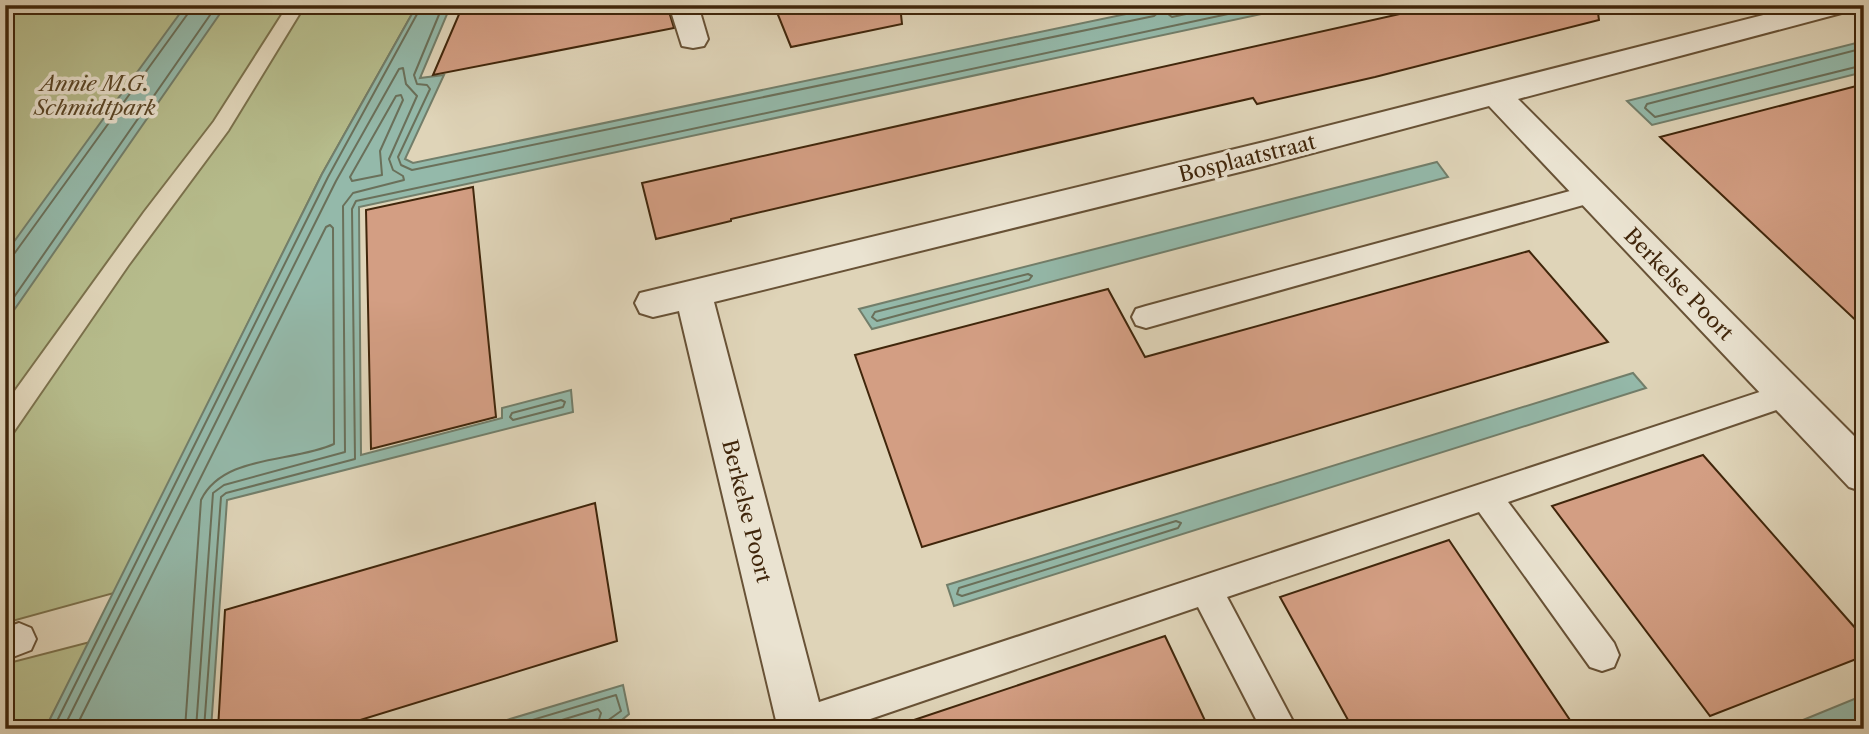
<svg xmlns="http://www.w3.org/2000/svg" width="1869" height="734" font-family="'Libre Caslon Text',serif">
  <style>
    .green { fill: #b6bc8c; stroke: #7b714c; stroke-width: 2 }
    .water { fill: #94b9aa; stroke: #727e6a; stroke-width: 2 }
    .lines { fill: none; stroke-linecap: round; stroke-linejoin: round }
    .shore { stroke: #6a705a; stroke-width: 2 }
    .building { fill: #d39e83; stroke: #40260b; stroke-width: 2 }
    .lane-casing { stroke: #685236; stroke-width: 4 }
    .street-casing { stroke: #685236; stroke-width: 4 }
    .lane { fill: #eae3d1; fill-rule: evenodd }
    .street { fill: #eae3d1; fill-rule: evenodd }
    .labels { text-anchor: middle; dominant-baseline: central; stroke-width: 7; stroke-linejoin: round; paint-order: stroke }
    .park-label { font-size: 21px; font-style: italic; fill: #584425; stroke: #eae3d1 }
    .street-label { font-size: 21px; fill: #40260b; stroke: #eae3d1 }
  </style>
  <rect width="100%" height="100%" fill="#dfd4b8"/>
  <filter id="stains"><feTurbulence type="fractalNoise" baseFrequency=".00286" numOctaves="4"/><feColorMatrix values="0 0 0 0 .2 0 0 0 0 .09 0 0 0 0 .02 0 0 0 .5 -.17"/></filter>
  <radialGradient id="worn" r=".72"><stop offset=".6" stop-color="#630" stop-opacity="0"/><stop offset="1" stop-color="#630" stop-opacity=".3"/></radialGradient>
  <g class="green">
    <path d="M 5,5 L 287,5 L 213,121 L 143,212 L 5,403 Z"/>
    <path d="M 306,5 L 417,5 L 322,174 L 114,593 L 5,623 L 5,446 L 129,266 L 229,131 Z"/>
    <path d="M 90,642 L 45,729 L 5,729 L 5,664 Z"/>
  </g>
  <g class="water">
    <path d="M 186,5 L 226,5 L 5,323 L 5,254 Z"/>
    <path d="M 417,5 L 457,5 L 450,7 L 420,78 L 444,75 L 405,159 L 413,163 L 1169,5 L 1304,5 L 359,207 L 361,455 L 502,418 L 502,408 L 571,390 L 573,412 L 227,500 L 211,729 L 45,729 L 322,174 Z"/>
    <path d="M 1864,41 L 1864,72 L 1652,125 L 1627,101 Z"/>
    <path d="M 1437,162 L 1448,177 L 872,329 L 859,309 Z"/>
    <path d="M 1633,373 L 1646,388 L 954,606 L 947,585 Z"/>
    <path d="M 623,685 L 629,714 L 617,724 L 602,729 L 477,729 Z"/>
    <path d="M 1864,695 L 1864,726 L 1856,729 L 1781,729 Z"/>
  </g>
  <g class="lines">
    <g class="shore">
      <path d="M 443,5 L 414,75 L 417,84 L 427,85 L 430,89 L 398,157 L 401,165 L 412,170 L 1154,16 L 1159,12 L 1160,5"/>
      <path d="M 1169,5 L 1168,14 L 1172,17 L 1228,5"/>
      <path d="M 1864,48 L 1647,104 L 1645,108 L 1655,117 L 1864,65"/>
      <path d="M 401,95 L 403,100 L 380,151 L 382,175 L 352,181 L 350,177 L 396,96 Z"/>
      <path d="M 5,257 L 14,254 L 189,12 L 191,5"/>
      <path d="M 1028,274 L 1032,276 L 1029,280 L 877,321 L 872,317 L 875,312 Z"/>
      <path d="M 5,310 L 217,5"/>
      <path d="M 561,400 L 565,402 L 563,407 L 513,420 L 510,417 L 512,413 Z"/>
      <path d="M 1176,521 L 1181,523 L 1178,528 L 962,596 L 957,594 L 959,588 Z"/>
      <path d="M 53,729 L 328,177 L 422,5"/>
      <path d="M 63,729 L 336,181 L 399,69 L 403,68 L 406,84 L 417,96 L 389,159 L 393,170 L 403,176 L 404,180 L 353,193 L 343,206 L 345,452 L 224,485 L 213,493 L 196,729"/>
      <path d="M 75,729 L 326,227 L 330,225 L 333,228 L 334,444 C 293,463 223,454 201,500 L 185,729"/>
      <path d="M 204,729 L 221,497 L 226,493 L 355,459 L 352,209 L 356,201 L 1270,5"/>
      <path d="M 502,729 L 616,695 L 621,711 L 607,721 L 605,729"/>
      <path d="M 532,729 L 598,709 L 601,713 L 596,729"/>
    </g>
  </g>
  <g class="building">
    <path d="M 463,5 L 667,5 L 674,28 L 433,75 Z"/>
    <path d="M 774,5 L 900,5 L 902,24 L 791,47 Z"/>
    <path d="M 1440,5 L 1597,5 L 1599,20 L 1375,77 L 1257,104 L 1253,98 L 1139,124 L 731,219 L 731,221 L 656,239 L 642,183 Z"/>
    <path d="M 1864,84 L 1864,328 L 1660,137 Z"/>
    <path d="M 473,187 L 496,417 L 371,449 L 366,210 Z"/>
    <path d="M 1529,251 L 1608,342 L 922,547 L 855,355 L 1108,289 L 1145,357 Z"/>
    <path d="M 1703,455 L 1864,638 L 1864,656 L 1710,716 L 1552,506 Z"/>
    <path d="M 595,503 L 617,641 L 331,729 L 218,729 L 225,610 Z"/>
    <path d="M 1449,540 L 1576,729 L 1353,729 L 1280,597 Z"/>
    <path d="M 1165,636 L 1209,729 L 912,729 L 911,721 Z"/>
  </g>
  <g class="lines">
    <g class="lane-casing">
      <g id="lane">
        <path d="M 1592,185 L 1601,188 L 1604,194 L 1601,200 L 1146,328 L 1136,325 L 1132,317 L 1136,309 L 1146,306 Z"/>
        <path d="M 1787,383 L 1797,387 L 1801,395 L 1797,403 L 1508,502 L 1614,643 L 1619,655 L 1614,667 L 1602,671 L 1590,667 L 1479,512 L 1227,597 L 1297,729 L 1261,729 L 1198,607 L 841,729 L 785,729 L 784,725 L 789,713 L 801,708 Z"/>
        <path d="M 19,623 L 31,628 L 36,639 L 31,650 L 5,660 L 5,628 Z"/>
      </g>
    </g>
    <g class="street-casing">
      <g id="street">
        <path d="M 669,5 L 698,5 L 708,39 L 704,46 L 693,48 L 682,46 Z"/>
        <path d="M 1803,5 L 1853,5 L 1849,11 L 1518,99 L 1864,446 L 1864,492 L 1849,487 L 1489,106 L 1264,166 L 714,302 L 826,729 L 778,729 L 679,311 L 653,317 L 640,313 L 635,303 L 640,293 L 1264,142 Z"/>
      </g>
    </g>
    <use href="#lane" class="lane"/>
    <use href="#street" class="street"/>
  </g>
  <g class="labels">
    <g class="park-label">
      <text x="95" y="83">Annie M.G.<tspan x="95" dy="24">Schmidtpark</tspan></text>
    </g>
    <g class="street-label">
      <text transform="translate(1247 158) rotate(-14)">Bosplaatstraat</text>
      <text transform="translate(1679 284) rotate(46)">Berkelse Poort</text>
      <text transform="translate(747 511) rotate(76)">Berkelse Poort</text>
    </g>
  </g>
  <rect width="1869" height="734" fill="none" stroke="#dfd4b8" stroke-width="28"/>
  <rect x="7" y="7" width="1855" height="720" fill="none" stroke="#40260b" stroke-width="3.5"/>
  <rect x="14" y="14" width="1841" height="706" fill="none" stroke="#40260b" stroke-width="2"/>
  <rect width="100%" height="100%" filter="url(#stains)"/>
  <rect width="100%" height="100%" fill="url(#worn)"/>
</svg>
